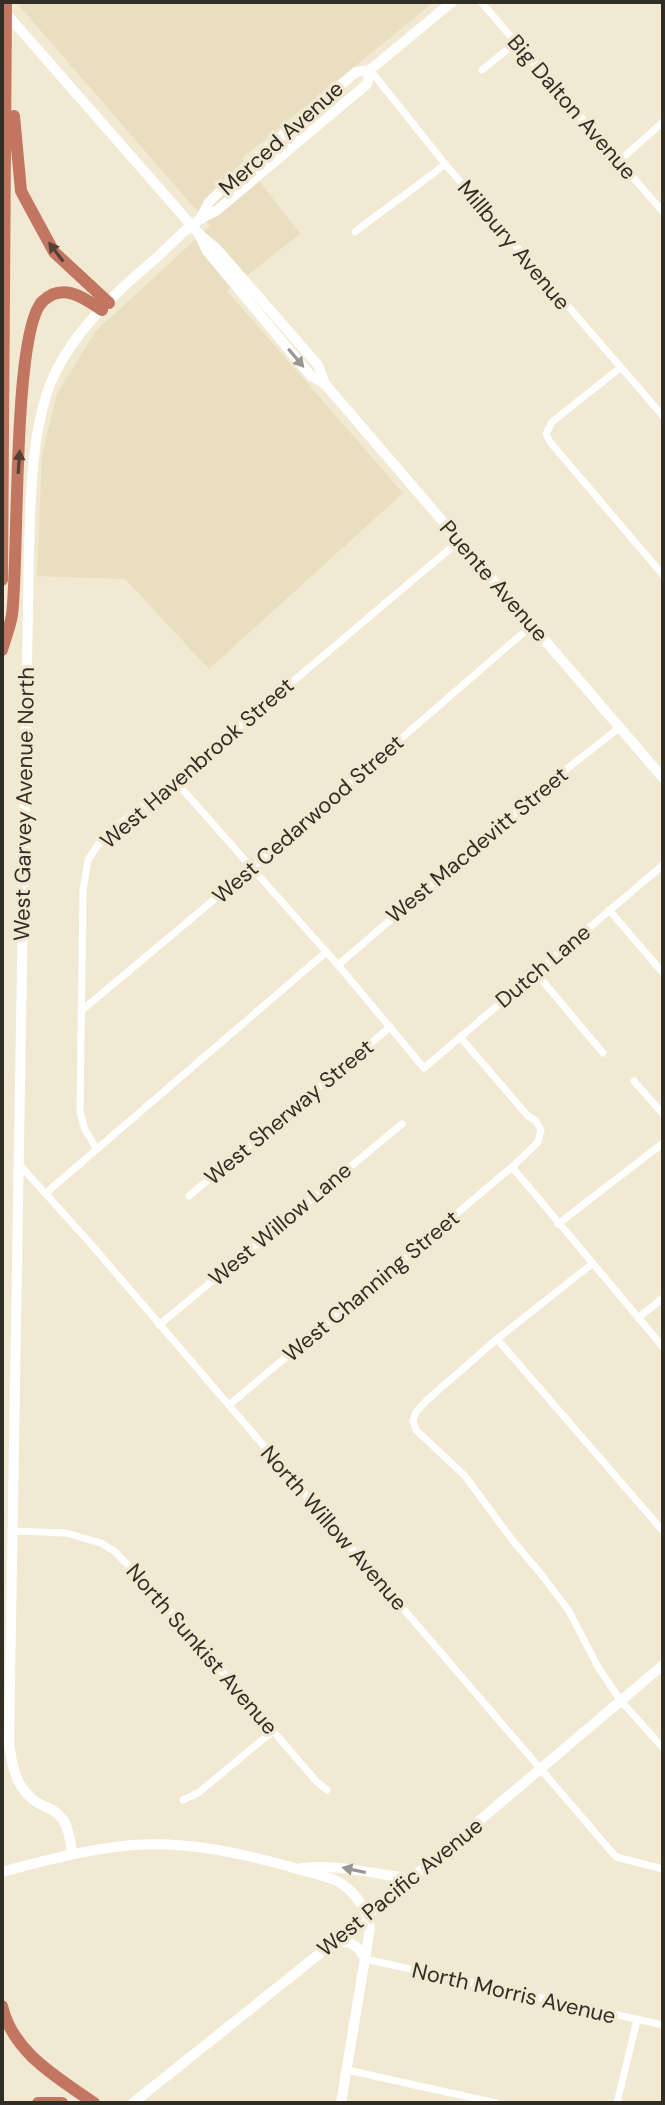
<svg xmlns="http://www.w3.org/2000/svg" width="665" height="2105" font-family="'DM Sans',sans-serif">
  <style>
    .built { fill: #e9dec0 }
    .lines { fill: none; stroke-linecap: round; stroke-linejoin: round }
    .street { stroke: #fff; stroke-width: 7 }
    .secondary { stroke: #fff; stroke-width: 10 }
    .highway { stroke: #c27560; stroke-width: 12 }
    .oneway { fill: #554034 }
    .oneway2 { fill: #989692 }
    .labels { text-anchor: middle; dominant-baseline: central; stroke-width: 7; stroke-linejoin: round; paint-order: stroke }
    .street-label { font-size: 22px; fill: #312e25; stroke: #f2e9d2 }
  </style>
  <rect width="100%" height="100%" fill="#f2e9d2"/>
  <path class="built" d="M 16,2 L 434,2 L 242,158 L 300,234 L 227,291 L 403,493 L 209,669 L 125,579 L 37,576 L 42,455 L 57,394 L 95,332 L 210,226 Z"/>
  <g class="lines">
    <g class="street">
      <path d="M 481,2 L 663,212"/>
      <path d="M 370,70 L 445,164 L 663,416"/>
      <path d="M 482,70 L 517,42"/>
      <path d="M 619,161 L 663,122"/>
      <path d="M 355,232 C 385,208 416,188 445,164"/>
      <path d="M 620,368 L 552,422 L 546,434 L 550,442 L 663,575"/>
      <path d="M 175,781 L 338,965 L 424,1068 L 663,865"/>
      <path d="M 609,910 L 663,973"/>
      <path d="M 338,965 L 564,771 L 619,728"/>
      <path d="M 536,973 L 603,1053"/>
      <path d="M 81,1011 L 253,867 L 532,625"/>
      <path d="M 634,1081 L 663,1114"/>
      <path d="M 97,1149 L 85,1130 L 80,1112 L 83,891 L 88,860 L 97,846 L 117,826 L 175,781 L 459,541"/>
      <path d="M 18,1163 L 90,1243 L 616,1857 L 663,1869"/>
      <path d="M 512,1167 L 663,1347"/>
      <path d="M 47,1192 L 325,953"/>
      <path d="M 189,1196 L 390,1027"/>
      <path d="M 558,1224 L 663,1143"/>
      <path d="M 592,1264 L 497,1339 L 427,1400 L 416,1412 L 413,1421 L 416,1430 L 465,1476 L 513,1541 L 541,1574 L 569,1611 L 598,1667 L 621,1701 L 663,1748"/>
      <path d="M 638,1318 L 663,1298"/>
      <path d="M 159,1325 L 402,1124"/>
      <path d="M 497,1339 L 663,1531"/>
      <path d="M 229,1405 L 512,1167 L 538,1142 L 541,1130 L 536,1121 L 527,1115 L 460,1037"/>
      <path d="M 13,1531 L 66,1533 L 101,1543 L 114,1551 L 148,1585 L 316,1781 L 327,1790"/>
      <path d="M 183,1800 L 198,1793 L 273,1731"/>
      <path d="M 365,1959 L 663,2025"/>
      <path d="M 347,2070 L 496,2103"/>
      <path d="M 617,2103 L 637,2020"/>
    </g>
    <g class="secondary">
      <path d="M 4,11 L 199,234 L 216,248 L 318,365 L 325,384"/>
      <path d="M 201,217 L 209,202 L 240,172 L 356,72 L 370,70 L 452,2"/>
      <path d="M 199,234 L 207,251 L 311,376 L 325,384 L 663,778"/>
      <path d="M 72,1853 C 66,1794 43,1820 21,1786 C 13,1773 11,1757 9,1743 L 29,546 C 31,495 31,443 47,393 C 64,341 112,295 154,260 C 174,242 191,221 216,211 L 367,84 L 370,70"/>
      <path d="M 302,1868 C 339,1864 375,1874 412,1879"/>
      <path d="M 2,1872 C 46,1860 88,1849 133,1845 C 190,1841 247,1854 301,1870 C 314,1874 331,1876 342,1884 C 356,1893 368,1912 370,1928 L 341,2103"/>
      <path d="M 335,1941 C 350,1941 359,1945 365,1959"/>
      <path d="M 133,2103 L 368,1915 L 663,1665"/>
    </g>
    <g class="highway">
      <path d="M 14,116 L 21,191 L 29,206 L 54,252 L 109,303"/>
      <path d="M 2,580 L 6,2"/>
      <path d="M 2,650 C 5,639 10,627 12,615 C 19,562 12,329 43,301 C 63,282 84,298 102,310"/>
      <path d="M 2,2006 C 13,2053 57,2077 94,2103"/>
      <path d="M 38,2103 L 62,2103"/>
    </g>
  </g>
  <defs><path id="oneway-solid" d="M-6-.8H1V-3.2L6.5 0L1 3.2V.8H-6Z" transform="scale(2)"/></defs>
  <g class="oneway">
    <use href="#oneway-solid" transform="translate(56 252) rotate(-127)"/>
    <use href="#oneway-solid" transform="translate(19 462) rotate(-86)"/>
  </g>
  <g class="oneway2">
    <use href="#oneway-solid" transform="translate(296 358) rotate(50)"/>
    <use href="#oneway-solid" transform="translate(354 1870) rotate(-168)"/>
  </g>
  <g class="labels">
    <g class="street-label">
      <text transform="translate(572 107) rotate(49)">Big Dalton Avenue</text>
      <text transform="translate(281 138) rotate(-42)">Merced Avenue</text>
      <text transform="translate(514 245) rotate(50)">Millbury Avenue</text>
      <text transform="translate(494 581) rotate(49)">Puente Avenue</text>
      <text transform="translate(197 763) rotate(-41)">West Havenbrook Street</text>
      <text transform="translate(24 804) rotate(-89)">West Garvey Avenue North</text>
      <text transform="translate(308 819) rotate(-41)">West Cedarwood Street</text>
      <text transform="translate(477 845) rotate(-40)">West Macdevitt Street</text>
      <text transform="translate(543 966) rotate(-40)">Dutch Lane</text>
      <text transform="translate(289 1112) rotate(-40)">West Sherway Street</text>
      <text transform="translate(280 1224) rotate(-40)">West Willow Lane</text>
      <text transform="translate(371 1286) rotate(-40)">West Channing Street</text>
      <text transform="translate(334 1528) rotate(49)">North Willow Avenue</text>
      <text transform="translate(202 1649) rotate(49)">North Sunkist Avenue</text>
      <text transform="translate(400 1887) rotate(-39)">West Pacific Avenue</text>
      <text transform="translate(514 1993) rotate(13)">North Morris Avenue</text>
    </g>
  </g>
  <rect width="665" height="2105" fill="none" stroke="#312e25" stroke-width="8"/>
</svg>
